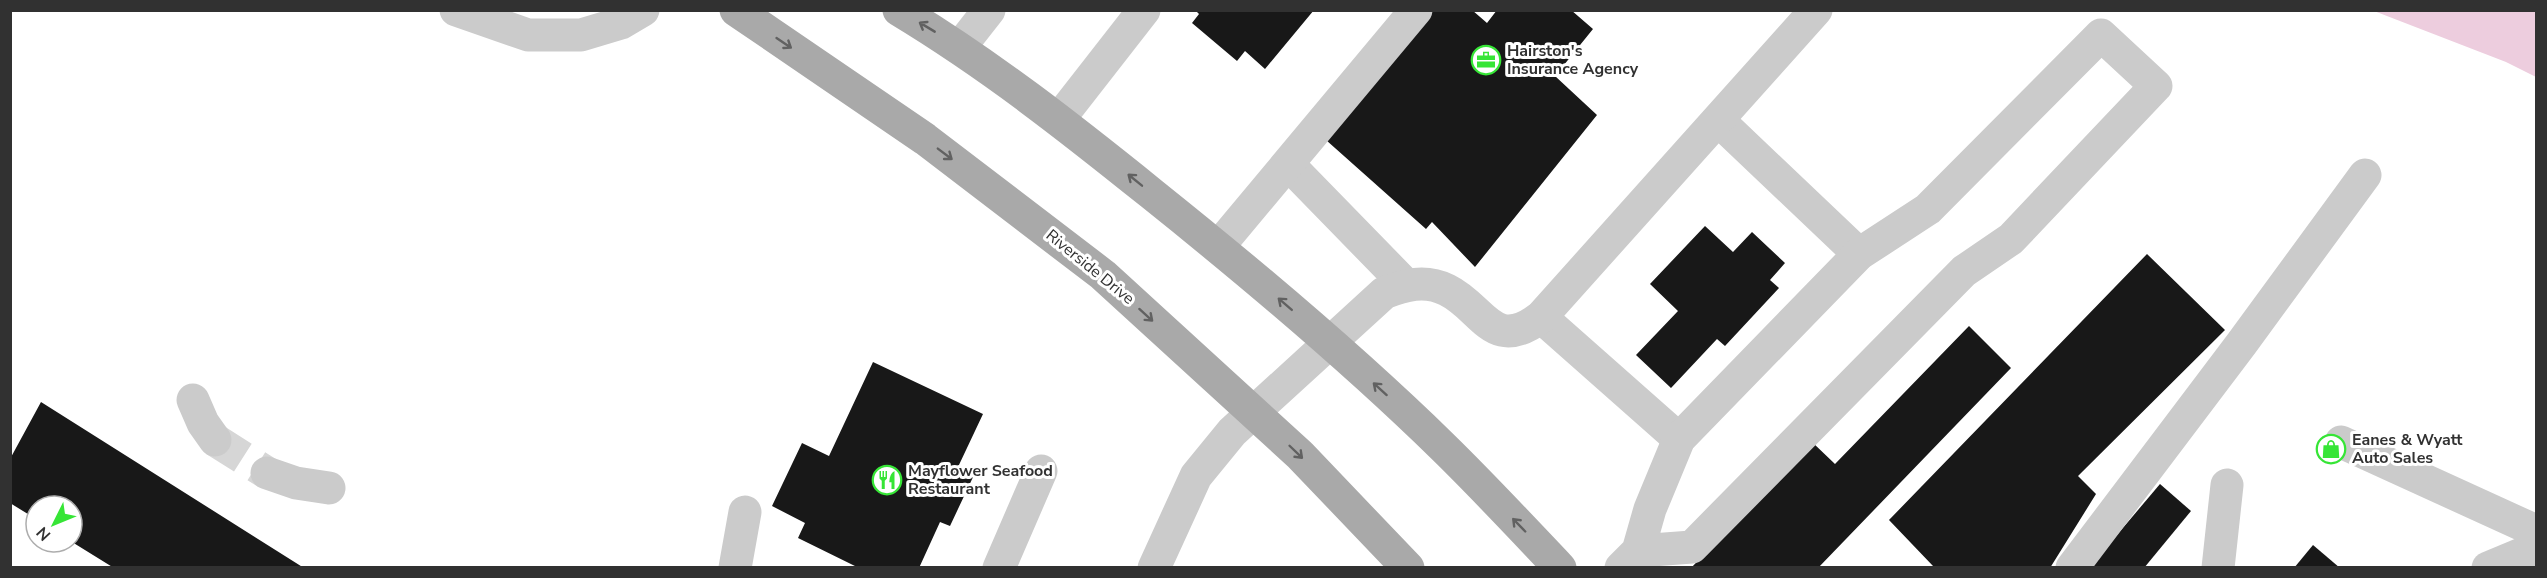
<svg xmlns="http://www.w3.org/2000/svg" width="2547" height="578" font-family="'Nunito Sans',sans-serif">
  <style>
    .water { fill: #edcdde }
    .building { fill: #181818 }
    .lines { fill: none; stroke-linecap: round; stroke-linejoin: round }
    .minor-tunnel { stroke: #d6d6d6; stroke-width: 33; stroke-dasharray: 33 16; stroke-linecap: butt }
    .minor { stroke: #cbcbcb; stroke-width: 33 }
    .major { stroke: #a9a9a9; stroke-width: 33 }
    .oneway { stroke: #616161 }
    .labels { text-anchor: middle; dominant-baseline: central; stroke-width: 6; stroke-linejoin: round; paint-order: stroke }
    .poi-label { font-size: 16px; font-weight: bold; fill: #313131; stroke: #fff; text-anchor: start }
    .street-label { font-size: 16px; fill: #313131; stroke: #fff }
  </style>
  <rect width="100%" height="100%" fill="#fff"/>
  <path class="water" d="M 2374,11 L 2536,11 L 2536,77 L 2506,62 Z"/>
  <g class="building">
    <path d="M 1195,10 L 1314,10 L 1265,69 L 1245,51 L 1237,61 L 1192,23 L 1199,14 Z"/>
    <path d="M 1426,10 L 1472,10 L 1487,23 L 1497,10 L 1571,10 L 1593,29 L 1555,76 L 1597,115 L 1475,267 L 1432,222 L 1426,229 L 1326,140 Z"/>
    <path d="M 1705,226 L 1733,252 L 1752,232 L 1785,263 L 1770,280 L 1779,288 L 1725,346 L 1717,339 L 1671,388 L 1636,355 L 1678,311 L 1650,284 Z"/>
    <path d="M 2147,254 L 2225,330 L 2078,476 L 2096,494 L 2050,568 L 1931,568 L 1933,566 L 1889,520 Z"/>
    <path d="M 1969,326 L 2011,368 L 1818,568 L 1691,568 L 1812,442 L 1835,464 Z"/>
    <path d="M 873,362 L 983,414 L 958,467 L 974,475 L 950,526 L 940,522 L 919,568 L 859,568 L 798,538 L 805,523 L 772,506 L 802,443 L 829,456 Z"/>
    <path d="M 41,402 L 304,568 L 114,568 L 72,542 L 72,506 L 36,506 L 36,519 L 10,503 L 10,459 Z"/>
    <path d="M 2160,484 L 2191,511 L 2144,568 L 2089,568 Z"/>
    <path d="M 2313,545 L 2340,568 L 2294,568 Z"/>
  </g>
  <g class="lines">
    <path class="minor-tunnel" d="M 215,440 L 267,473"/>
    <g class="minor">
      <path d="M 456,10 L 528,35 L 581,35 L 621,23 L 643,10"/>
      <path d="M 960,47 L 989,10"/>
      <path d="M 1059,119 L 1144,10"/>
      <path d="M 1718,120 L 1859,254"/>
      <path d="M 1288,164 L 1406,285"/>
      <path d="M 1218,247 L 1416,10"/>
      <path d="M 1541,317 L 1679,439"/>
      <path d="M 193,400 L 203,423 L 215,440"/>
      <path d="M 2341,442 L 2536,531"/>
      <path d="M 267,473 L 296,483 L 329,488"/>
      <path d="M 735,568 L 745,512"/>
      <path d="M 999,568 L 1041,471"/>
      <path d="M 1154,568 L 1196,476 L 1232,432 L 1384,293 C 1404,285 1425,279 1447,290 C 1484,308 1492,354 1541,317 L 1816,10"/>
      <path d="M 1621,568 L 1638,551 L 1650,509 L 1679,439 L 1859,254 L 1928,209 L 2101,35 L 2156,86 L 2011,239 L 1964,271 L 1692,547 L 1638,551"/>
      <path d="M 2072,568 L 2242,343 L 2365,175"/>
      <path d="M 2218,568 L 2227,485"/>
      <path d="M 2488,568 L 2536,548"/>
    </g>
    <g class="major">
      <path d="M 736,10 L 925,139 L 1103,275 L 1300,455 L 1408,568"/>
      <path d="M 899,10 C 990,65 1070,128 1152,194 C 1252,274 1351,357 1443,447 C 1483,486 1521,527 1560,568"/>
    </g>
  </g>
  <defs><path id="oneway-shaft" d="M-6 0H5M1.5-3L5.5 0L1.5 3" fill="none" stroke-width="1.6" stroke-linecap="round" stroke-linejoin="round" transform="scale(1.5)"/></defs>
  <g class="oneway">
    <use href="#oneway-shaft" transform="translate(927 27) rotate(-149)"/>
    <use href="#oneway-shaft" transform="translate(784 43) rotate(34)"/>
    <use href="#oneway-shaft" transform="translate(945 154) rotate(37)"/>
    <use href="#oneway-shaft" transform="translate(1135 180) rotate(-141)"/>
    <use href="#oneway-shaft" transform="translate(1285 304) rotate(-139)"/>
    <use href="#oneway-shaft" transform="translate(1146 315) rotate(42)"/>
    <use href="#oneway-shaft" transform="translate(1380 389) rotate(-138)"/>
    <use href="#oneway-shaft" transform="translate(1296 452) rotate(44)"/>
    <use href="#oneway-shaft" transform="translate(1519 525) rotate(-134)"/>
  </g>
  <defs>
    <g id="office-ring" transform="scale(1.5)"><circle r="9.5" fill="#fff" stroke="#36e536" stroke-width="1.5"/><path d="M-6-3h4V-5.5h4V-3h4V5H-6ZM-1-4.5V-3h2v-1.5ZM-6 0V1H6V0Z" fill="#36e536"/></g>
    <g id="shop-ring" transform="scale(1.5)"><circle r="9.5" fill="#fff" stroke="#36e536" stroke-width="1.5"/><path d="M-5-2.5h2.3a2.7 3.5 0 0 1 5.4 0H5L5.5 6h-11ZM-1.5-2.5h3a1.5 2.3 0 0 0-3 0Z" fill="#36e536"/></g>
    <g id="restaurant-ring" transform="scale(1.5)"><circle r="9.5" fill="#fff" stroke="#36e536" stroke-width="1.5"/><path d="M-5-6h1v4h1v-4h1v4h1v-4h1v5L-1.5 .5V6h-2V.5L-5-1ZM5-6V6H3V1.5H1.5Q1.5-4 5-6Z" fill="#36e536"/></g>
  </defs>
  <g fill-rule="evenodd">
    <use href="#office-ring" x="1486" y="60"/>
    <use href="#shop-ring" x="2331" y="449"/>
    <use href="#restaurant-ring" x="887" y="480"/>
  </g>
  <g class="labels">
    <g class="poi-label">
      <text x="1507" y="51">Hairston's<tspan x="1507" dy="18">Insurance Agency</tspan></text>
      <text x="2352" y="440">Eanes &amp; Wyatt<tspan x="2352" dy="18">Auto Sales</tspan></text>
      <text x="908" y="471">Mayflower Seafood<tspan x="908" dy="18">Restaurant</tspan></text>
    </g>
    <g class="street-label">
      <text transform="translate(1090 267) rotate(39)">Riverside Drive</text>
    </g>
  </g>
  <rect width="2547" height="578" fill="none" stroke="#313131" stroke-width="24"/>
  <g transform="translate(54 524) rotate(227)"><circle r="28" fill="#ffffff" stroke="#adadad" stroke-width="1.5"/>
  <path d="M0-4.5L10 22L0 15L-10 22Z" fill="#36e536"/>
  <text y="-9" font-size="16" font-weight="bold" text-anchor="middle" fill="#313131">N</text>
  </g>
</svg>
